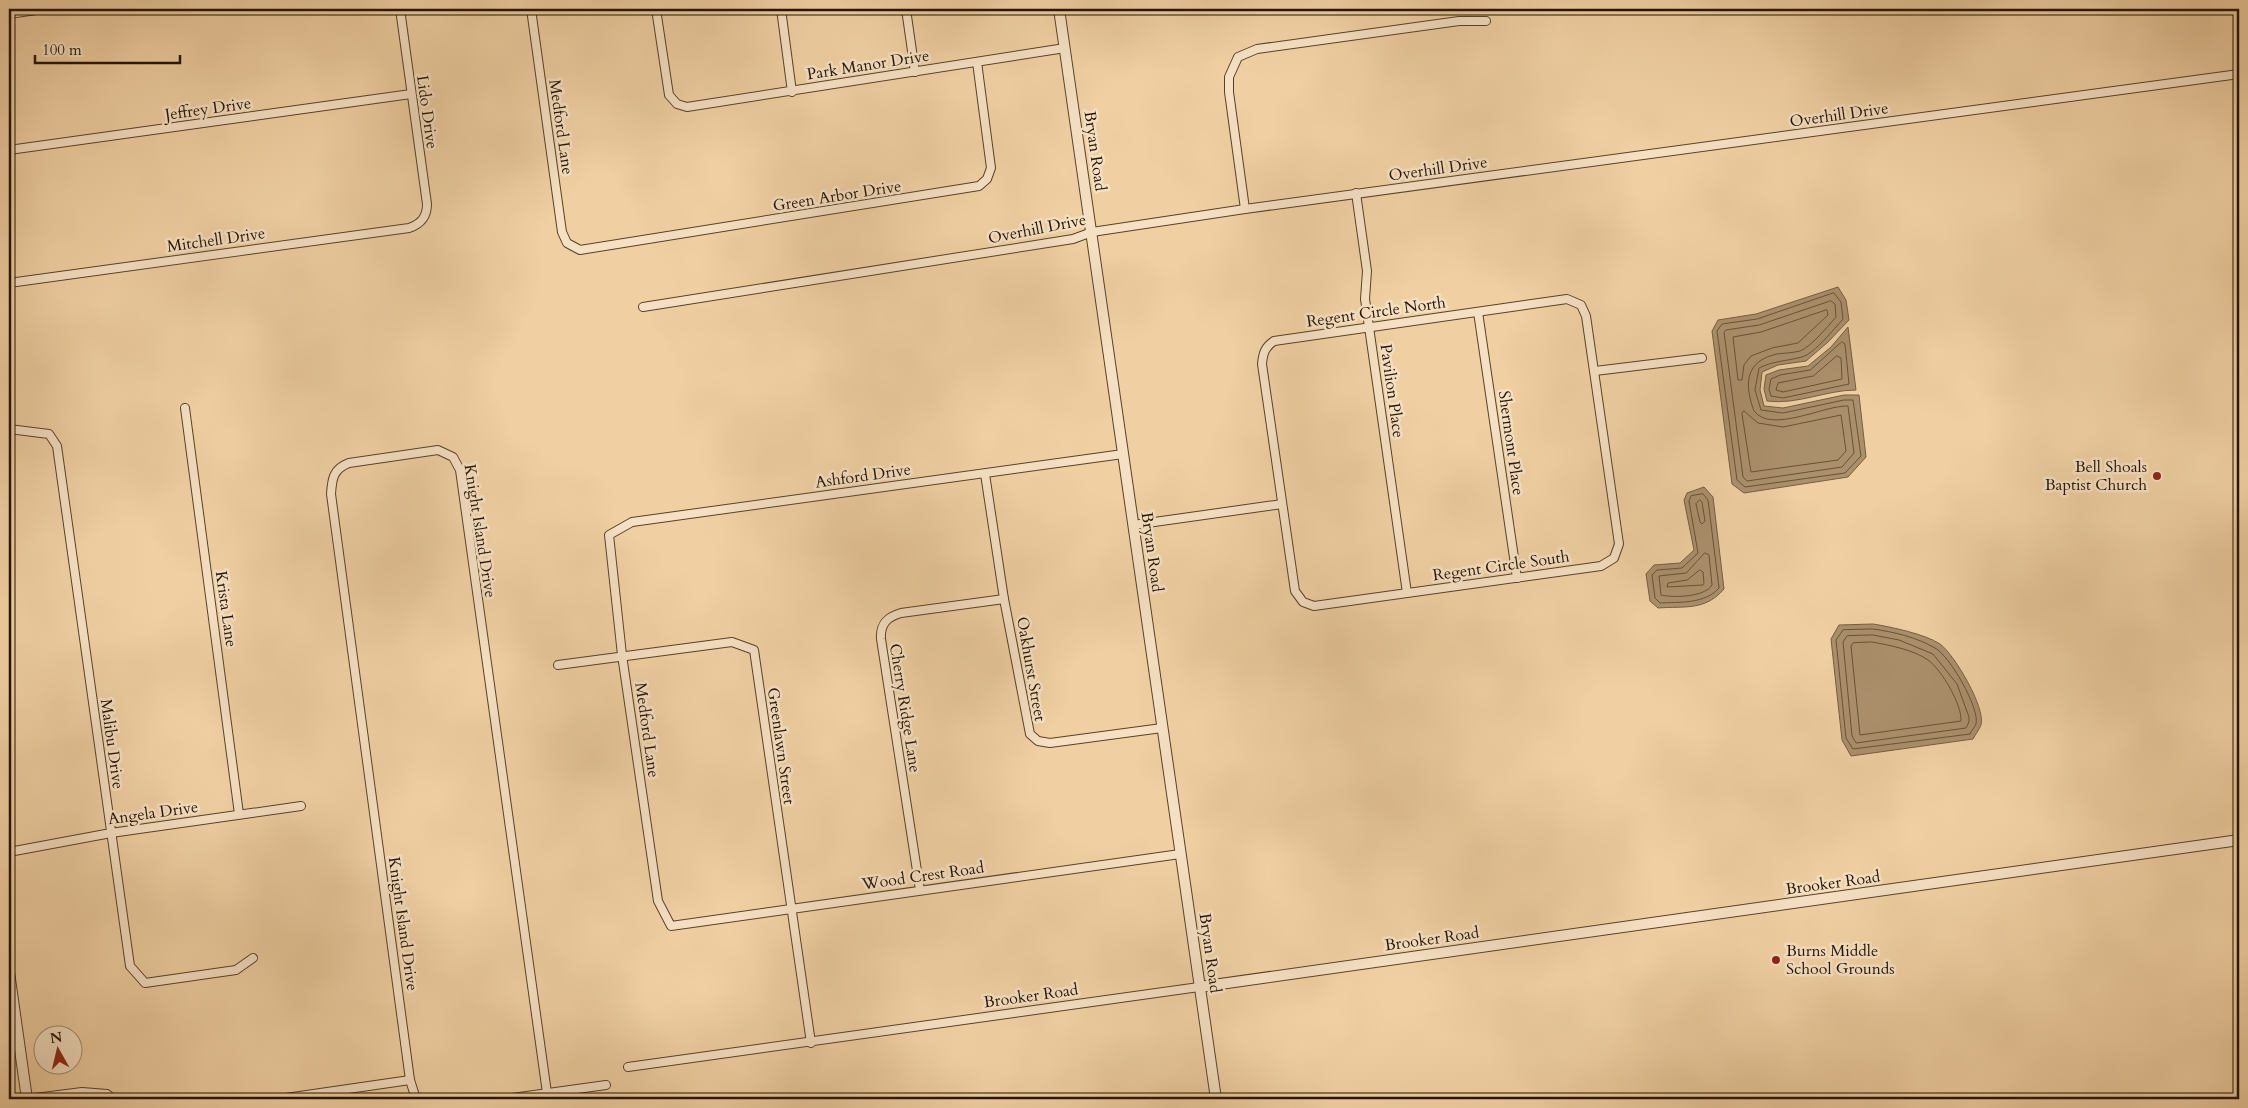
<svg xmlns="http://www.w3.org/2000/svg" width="2248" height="1108" font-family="Cardo,serif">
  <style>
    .water { fill: #ab906c; stroke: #755e41 }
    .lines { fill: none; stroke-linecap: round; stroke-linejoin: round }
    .shore { stroke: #685236; stroke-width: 1 }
    .minor-casing { stroke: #574229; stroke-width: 10 }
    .tertiary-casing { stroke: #574229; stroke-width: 12 }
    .minor { stroke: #f5e0c3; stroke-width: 8 }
    .tertiary { stroke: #f5e0c3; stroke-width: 10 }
    .poi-dot { fill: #8f2418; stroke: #f5e0c3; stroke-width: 2 }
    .labels { text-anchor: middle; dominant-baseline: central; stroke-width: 5; stroke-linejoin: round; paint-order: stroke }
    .street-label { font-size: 16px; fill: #241300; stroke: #f5e0c3 }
    .poi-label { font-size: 16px; fill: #241300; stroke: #f5e0c3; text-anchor: end }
  </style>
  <rect width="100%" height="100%" fill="#f0d0a3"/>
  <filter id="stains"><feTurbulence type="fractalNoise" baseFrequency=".004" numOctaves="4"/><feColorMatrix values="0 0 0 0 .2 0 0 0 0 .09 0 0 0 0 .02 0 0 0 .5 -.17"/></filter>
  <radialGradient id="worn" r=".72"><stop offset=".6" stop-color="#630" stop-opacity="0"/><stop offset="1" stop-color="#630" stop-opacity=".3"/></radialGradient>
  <g class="water">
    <path d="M 1838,287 L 1846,300 L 1849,320 L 1828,342 L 1806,361 L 1778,365 L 1762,372 L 1760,390 L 1764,406 L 1783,408 L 1844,395 L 1859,395 L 1866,457 L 1848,477 L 1744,493 L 1732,484 L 1712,331 L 1718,320 L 1756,314 Z"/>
    <path d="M 1848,327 L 1856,390 C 1826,390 1798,405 1767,401 L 1764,389 L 1766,375 L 1779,370 L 1808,366 L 1831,347 Z"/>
    <path d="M 1704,487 L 1713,497 L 1724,589 C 1705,611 1685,606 1658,608 L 1650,601 L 1646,574 L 1654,565 L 1680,563 L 1694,550 L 1684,500 L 1687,493 Z"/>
    <path d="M 1873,624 C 1891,627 1925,634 1940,644 C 1954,654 1986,708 1981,725 C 1979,730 1975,735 1973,739 L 1851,756 L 1842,740 L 1831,639 L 1839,625 Z"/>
  </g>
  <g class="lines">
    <g class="shore">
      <path d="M 1834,293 L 1841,302 L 1843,319 C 1834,329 1815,353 1802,357 C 1787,361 1773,361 1759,368 L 1755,390 L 1761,410 L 1783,413 L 1844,400 L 1853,400 L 1861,456 L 1845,473 L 1745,487 L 1737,480 L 1717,331 L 1722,324 L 1757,319 Z"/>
      <path d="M 1831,301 L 1835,304 L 1836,317 C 1828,326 1811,347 1800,351 C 1792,353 1784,353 1777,354 C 1745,361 1744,384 1754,411 C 1772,434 1824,405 1848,406 L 1854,453 L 1842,467 L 1747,481 L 1743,477 L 1724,332 L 1726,330 L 1759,325 Z"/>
      <path d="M 1827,310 L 1828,315 L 1798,343 L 1772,348 L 1751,356 L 1744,365 L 1742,380 L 1738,380 L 1733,337 L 1761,332 Z"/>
      <path d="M 1842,342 L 1845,344 L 1849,384 L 1783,398 L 1771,396 L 1769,389 L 1771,379 L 1780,375 L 1810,370 Z"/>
      <path d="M 1837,356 L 1841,358 L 1842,379 L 1783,392 L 1776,390 L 1778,383 L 1813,376 Z"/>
      <path d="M 1744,411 L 1758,423 L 1783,427 L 1841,415 L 1846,451 L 1838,460 L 1751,472 L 1742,414 Z"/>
      <path d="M 1703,494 L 1708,500 L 1719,588 C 1705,604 1680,602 1660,603 L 1655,598 L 1652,575 L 1657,570 L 1682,568 L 1698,553 L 1689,501 L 1691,496 Z"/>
      <path d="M 1700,500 L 1702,502 L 1705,521 L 1702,524 L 1700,522 L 1696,504 Z"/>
      <path d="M 1705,553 L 1709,555 L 1712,585 C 1705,597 1674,598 1661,595 L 1659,576 L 1686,573 Z"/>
      <path d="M 1700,570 L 1703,572 L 1704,583 L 1703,585 L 1667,587 L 1668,583 L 1687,580 Z"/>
      <path d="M 1873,629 C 1894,632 1916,637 1935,648 C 1949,655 1980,708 1976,724 C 1975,727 1971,731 1970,734 L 1853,749 L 1846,738 L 1836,640 L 1843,630 Z"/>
      <path d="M 1873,635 L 1899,640 L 1933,654 L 1957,684 L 1969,717 L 1969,722 L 1966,728 L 1856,743 L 1852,736 L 1843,642 L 1847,636 Z"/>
      <path d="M 1872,642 C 1889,645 1914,650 1928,660 C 1942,670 1962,705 1961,721 L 1860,735 L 1851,646 L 1853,643 Z"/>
    </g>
    <g class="minor-casing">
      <g id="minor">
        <path d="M 531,9 L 562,232 L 567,243 L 580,250 L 979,186 L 987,179 L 991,168 L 977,62"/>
        <path d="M 656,9 L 669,95 L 677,104 L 687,107 L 1065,48"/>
        <path d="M 781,9 L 792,92"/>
        <path d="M 906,9 L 915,72"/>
        <path d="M 9,14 L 43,9"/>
        <path d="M 9,150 L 411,94"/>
        <path d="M 1356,193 L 1367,271 L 1365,299 L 1407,593"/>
        <path d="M 1245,209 L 1229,92 L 1229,77 L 1238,57 L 1257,49 L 1459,21 L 1486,21"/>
        <path d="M 9,283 L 409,228 C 421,224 427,217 427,204 L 400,9"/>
        <path d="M 1567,299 L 1581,305 L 1586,316 L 1619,544 L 1614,558 L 1601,566 L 1314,606 L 1303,602 L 1295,591 L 1262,364 C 1263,353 1265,347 1274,341 Z"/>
        <path d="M 643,307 L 1073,239 L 1092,232 L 1245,209 L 2239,74"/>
        <path d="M 1478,312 L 1517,578"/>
        <path d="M 1595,371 L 1702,358"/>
        <path d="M 185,408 L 239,814"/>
        <path d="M 9,429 L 49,434 L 57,446 L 130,966 L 145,983 L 236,970 L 253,958"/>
        <path d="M 1123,454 L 632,522 L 609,535 L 622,655 L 658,901 L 671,926 L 1180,854"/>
        <path d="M 985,474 L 1004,599 L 1030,734 L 1038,741 L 1050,743 L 1162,728"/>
        <path d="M 1133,525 L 1282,504"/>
        <path d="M 558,665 L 732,642 L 754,650 L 811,1043"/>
        <path d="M 9,852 L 111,833 L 301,806"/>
        <path d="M 920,890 L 881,639 C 880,624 887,617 901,613 L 1004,599"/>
        <path d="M 628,1067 L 1199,987"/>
        <path d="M 27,1099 L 82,1092 L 107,1094 L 113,1099"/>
        <path d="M 279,1099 L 410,1080"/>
        <path d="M 416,1099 L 410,1080 L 331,494 C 332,479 333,469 349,463 L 438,450 L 453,457 L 460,470 L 547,1093"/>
        <path d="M 504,1099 L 606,1085"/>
      </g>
    </g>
    <g class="tertiary-casing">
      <g id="tertiary">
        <path d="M 1059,9 L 1216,1099"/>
        <path d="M 9,972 L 27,1099"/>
        <path d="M 1199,987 L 2239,840"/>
      </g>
    </g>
    <use href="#minor" class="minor"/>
    <use href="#tertiary" class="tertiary"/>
  </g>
  <g class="poi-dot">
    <circle cx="2157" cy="476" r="5"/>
    <circle cx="1776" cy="960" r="5"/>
  </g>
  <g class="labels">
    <g class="street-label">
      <text transform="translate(868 65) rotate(-9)">Park Manor Drive</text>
      <text transform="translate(208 109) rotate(-8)">Jeffrey Drive</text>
      <text transform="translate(427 112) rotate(82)">Lido Drive</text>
      <text transform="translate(1839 115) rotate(-8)">Overhill Drive</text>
      <text transform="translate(561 127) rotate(82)">Medford Lane</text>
      <text transform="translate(1095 151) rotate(82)">Bryan Road</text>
      <text transform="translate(1438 169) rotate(-8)">Overhill Drive</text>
      <text transform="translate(837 196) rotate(-9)">Green Arbor Drive</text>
      <text transform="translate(1037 229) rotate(-11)">Overhill Drive</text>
      <text transform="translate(216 240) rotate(-8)">Mitchell Drive</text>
      <text transform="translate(1376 312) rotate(-8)">Regent Circle North</text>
      <text transform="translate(1392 391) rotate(82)">Pavilion Place</text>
      <text transform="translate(1511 443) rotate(82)">Shermont Place</text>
      <text transform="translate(863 476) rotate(-8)">Ashford Drive</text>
      <text transform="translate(480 531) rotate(81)">Knight Island Drive</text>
      <text transform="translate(1152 552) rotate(82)">Bryan Road</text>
      <text transform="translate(1501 566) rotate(-8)">Regent Circle South</text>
      <text transform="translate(226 609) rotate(82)">Krista Lane</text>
      <text transform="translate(1031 669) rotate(80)">Oakhurst Street</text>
      <text transform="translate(905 708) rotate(81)">Cherry Ridge Lane</text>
      <text transform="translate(647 730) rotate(82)">Medford Lane</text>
      <text transform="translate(112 744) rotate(82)">Malibu Drive</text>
      <text transform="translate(781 746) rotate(82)">Greenlawn Street</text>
      <text transform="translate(153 813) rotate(-8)">Angela Drive</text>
      <text transform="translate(923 876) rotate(-8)">Wood Crest Road</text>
      <text transform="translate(1833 883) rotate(-8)">Brooker Road</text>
      <text transform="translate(403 924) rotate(82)">Knight Island Drive</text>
      <text transform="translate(1432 939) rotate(-8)">Brooker Road</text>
      <text transform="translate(1210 953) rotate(82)">Bryan Road</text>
      <text transform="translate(1031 996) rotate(-8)">Brooker Road</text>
    </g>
    <g class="poi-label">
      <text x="2147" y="467">Bell Shoals<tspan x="2147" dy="18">Baptist Church</tspan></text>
      <text x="1786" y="951" text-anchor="start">Burns Middle<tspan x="1786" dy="18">School Grounds</tspan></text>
    </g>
  </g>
  <rect width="2248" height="1108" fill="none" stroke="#f0d0a3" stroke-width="30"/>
  <rect x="10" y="10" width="2228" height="1088" fill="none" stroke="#241300" stroke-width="2.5"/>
  <rect x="15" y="15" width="2218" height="1078" fill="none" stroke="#241300"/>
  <g transform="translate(58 1050) rotate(352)"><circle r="24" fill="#f5e0c3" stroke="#a18e75"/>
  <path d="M0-4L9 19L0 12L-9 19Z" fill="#8f2418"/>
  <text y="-8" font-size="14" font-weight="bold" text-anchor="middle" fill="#241300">N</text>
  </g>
  <path d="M35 55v8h145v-8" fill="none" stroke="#241300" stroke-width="2.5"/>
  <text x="42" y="55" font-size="15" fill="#241300" stroke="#f5e0c3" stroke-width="4" paint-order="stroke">100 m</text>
  <rect width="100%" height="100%" filter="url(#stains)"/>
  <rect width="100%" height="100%" fill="url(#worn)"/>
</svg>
